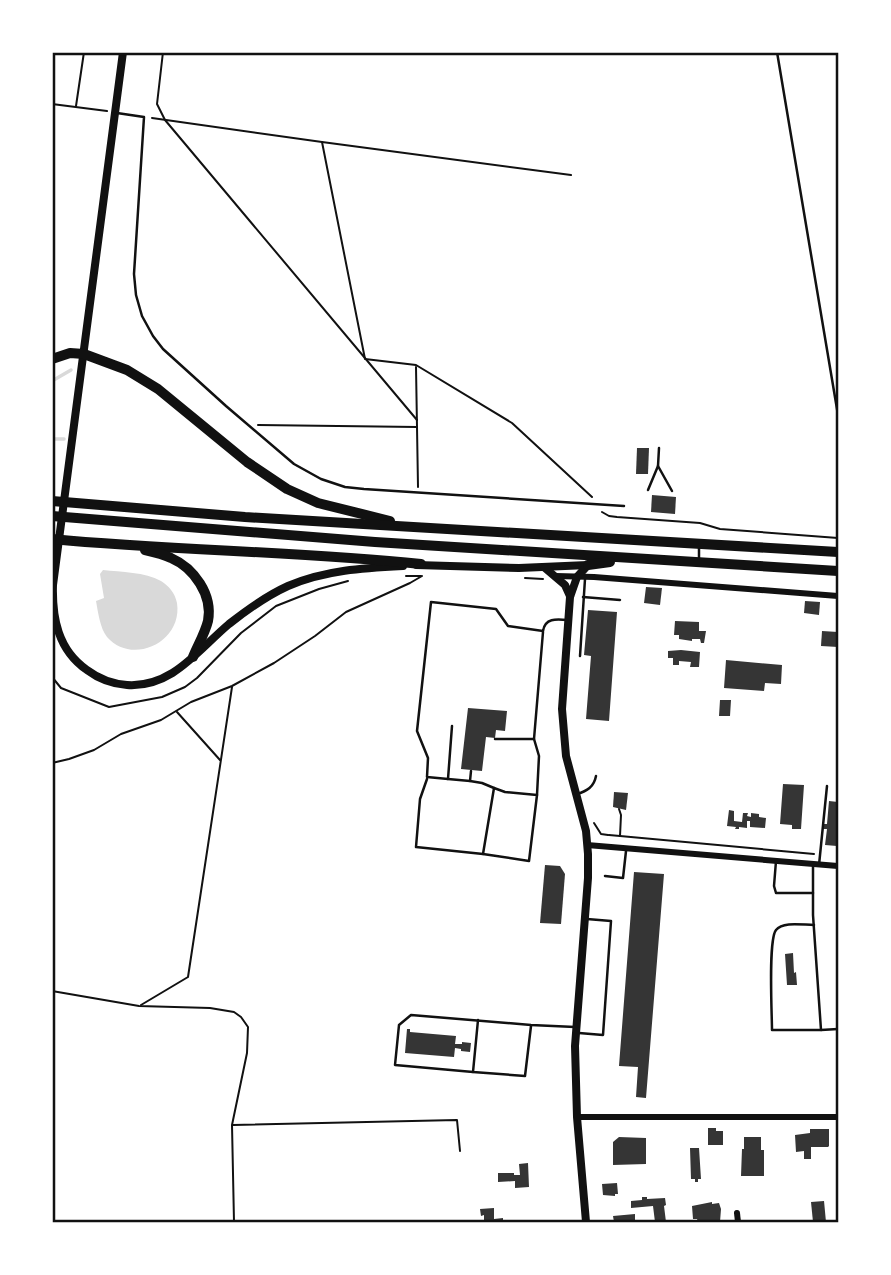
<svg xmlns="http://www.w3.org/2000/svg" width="891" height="1275" font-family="Inter,sans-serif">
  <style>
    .water { fill: #d9d9d9 }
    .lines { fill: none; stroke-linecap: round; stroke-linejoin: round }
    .stream { stroke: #d9d9d9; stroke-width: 3.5 }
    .building { fill: #353535 }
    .path { stroke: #111; stroke-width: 2 }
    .service { stroke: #111; stroke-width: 2.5 }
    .minor { stroke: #111; stroke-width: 6 }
    .tertiary { stroke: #111; stroke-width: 8 }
    .primary { stroke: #111; stroke-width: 10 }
    .neatline { fill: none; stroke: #111; stroke-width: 2.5 }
  </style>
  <rect width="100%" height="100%" fill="#fff"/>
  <path class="water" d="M 103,570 C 121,572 145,572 161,581 C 169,586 175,593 177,603 C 183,642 132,666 107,637 C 100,628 98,612 96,601 L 104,598 L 100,574 Z"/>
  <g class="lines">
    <g class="stream">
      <path d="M 52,381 L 71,370"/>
      <path d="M 52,439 L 64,439"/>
    </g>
  </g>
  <g class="building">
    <path d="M 637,448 L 649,448 L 648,474 L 636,474 Z"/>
    <path d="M 652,495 L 676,497 L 675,514 L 651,512 Z"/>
    <path d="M 646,587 L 662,588 L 660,605 L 644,603 Z"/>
    <path d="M 805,601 L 820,602 L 819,615 L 804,613 Z"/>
    <path d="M 588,610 L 617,612 L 609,721 L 586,719 L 591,656 L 584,655 Z"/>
    <path d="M 675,621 L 699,622 L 699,631 L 706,631 L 704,643 L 701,643 L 700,639 L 692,639 L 692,641 L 679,639 L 679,635 L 674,635 Z"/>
    <path d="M 822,631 L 838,632 L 838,647 L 821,646 Z"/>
    <path d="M 681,650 L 700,652 L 699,667 L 690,667 L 691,662 L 679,661 L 679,665 L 673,665 L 673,658 L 668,658 L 668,651 Z"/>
    <path d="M 726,660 L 782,665 L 781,684 L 765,683 L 764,691 L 724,688 Z"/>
    <path d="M 720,700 L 731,700 L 730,716 L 719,716 Z"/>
    <path d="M 468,708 L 507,711 L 505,731 L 496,730 L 495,738 L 486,737 L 482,771 L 461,769 Z"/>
    <path d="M 783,784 L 804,785 L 801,829 L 792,829 L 792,825 L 780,824 Z"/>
    <path d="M 614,792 L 628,793 L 626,810 L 613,807 Z"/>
    <path d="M 829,801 L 838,802 L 837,846 L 825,845 L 827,829 L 824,829 L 824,824 L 827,824 Z"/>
    <path d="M 729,810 L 734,811 L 734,821 L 742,822 L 743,813 L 748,813 L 747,816 L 751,817 L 751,813 L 759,814 L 759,817 L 766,818 L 765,828 L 750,827 L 750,821 L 747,821 L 747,828 L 739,827 L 739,829 L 735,829 L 736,827 L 727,826 Z"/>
    <path d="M 545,865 L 560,866 L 565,874 L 561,924 L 540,923 Z"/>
    <path d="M 634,872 L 664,874 L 646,1098 L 636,1097 L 638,1067 L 619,1066 Z"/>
    <path d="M 793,953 L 794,973 L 796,972 L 797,985 L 787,985 L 785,954 Z"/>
    <path d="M 407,1029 L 410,1029 L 410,1032 L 456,1036 L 455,1044 L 462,1044 L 462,1042 L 471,1043 L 470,1052 L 461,1051 L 461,1049 L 455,1048 L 454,1057 L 405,1053 Z"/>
    <path d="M 708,1128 L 716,1128 L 716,1131 L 723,1131 L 723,1145 L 708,1145 Z"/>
    <path d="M 810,1129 L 829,1129 L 829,1146 L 828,1147 L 811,1147 L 811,1159 L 804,1159 L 804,1151 L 796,1152 L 795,1135 L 810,1133 Z"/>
    <path d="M 619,1137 L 646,1138 L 646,1164 L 613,1165 L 613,1142 Z"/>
    <path d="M 744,1137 L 761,1137 L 761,1150 L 764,1150 L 764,1176 L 741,1176 L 742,1149 L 744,1149 Z"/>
    <path d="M 690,1148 L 699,1148 L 701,1179 L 698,1179 L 698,1182 L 695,1182 L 695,1179 L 691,1179 Z"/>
    <path d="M 528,1163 L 529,1187 L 515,1188 L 515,1181 L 498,1182 L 498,1173 L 514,1173 L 514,1175 L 520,1175 L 519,1164 Z"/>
    <path d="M 617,1183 L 618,1194 L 615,1194 L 615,1196 L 603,1195 L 602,1184 Z"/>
    <path d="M 642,1197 L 647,1197 L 647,1199 L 665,1198 L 666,1205 L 664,1206 L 666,1222 L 655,1222 L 653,1206 L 631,1208 L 631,1201 L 642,1200 Z"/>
    <path d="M 824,1201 L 826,1222 L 813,1222 L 811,1202 Z"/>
    <path d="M 712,1202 L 712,1204 L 719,1203 L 721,1209 L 720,1222 L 698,1222 L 697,1219 L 693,1219 L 692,1206 Z"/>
    <path d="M 494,1208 L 494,1219 L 503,1218 L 503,1222 L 484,1222 L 484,1215 L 481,1216 L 480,1209 Z"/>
    <path d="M 635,1214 L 635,1222 L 614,1222 L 613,1216 Z"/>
  </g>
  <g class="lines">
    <g class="path">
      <path d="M 163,52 L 157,104 L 165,120 L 417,420"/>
      <path d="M 52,104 L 107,111"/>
      <path d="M 76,106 L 84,52"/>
      <path d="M 152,118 L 322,142 L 571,175"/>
      <path d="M 322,142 L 365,359 L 416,365 L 512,423 L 592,497"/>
      <path d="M 416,367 L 418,487"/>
      <path d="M 258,425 L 417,427"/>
      <path d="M 602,512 L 609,516 L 617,517 L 700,523 L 720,529 L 838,538"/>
      <path d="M 406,576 L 421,576"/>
      <path d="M 525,578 L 543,579"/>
      <path d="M 52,677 L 61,688 L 109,707 L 162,697 L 185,687 L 197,678 L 241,633 L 276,606 L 319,589 L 348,581"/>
      <path d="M 177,712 L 220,760"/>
      <path d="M 52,763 L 69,759 L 94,750 L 121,734 L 161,720 L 191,702 L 232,686 L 274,663 L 315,636 L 346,612 L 410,583 L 422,576"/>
      <path d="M 594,823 L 601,834 L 608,835"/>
      <path d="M 609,835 L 620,836 L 621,815 L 619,809"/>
      <path d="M 620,836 L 814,854"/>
      <path d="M 52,991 L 139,1006 L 210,1008 L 234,1012 L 241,1017 L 248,1027 L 247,1053 L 232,1125 L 234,1222"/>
      <path d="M 141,1005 L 188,977 L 232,687"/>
      <path d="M 233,1125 L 457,1120 L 460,1151"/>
    </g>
    <g class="service">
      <path d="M 777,52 L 838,415"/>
      <path d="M 117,113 L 144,117 L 134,274 L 136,295 L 142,316 L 153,336 L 163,349 L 226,406 L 294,464 L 321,479 L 345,487 L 364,489 L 624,506"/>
      <path d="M 659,448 L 658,466 L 672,491"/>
      <path d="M 648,490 L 658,466"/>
      <path d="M 699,560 L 699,545"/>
      <path d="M 583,597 L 620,600"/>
      <path d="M 580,656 L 585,579"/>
      <path d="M 452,726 L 448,779 L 427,777 L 428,758 L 417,731 L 431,602 L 496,609 L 508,626 L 543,631 C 545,618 556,619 567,620"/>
      <path d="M 495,739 L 534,739"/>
      <path d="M 427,779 L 420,799 L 416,847 L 483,854 L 494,788 L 482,783 L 470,781"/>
      <path d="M 448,779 L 470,781 L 471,771"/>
      <path d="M 577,794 C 587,791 594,787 596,776"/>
      <path d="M 537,795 L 539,756 L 534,739 L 543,632"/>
      <path d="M 483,854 L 529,861 L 537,795 L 505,792 L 494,788"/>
      <path d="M 776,861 L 774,886 L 776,893 L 813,893"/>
      <path d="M 813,864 L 813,915 L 821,1030 L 838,1029"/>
      <path d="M 819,865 L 827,786"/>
      <path d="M 605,876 L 623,878 L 626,851"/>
      <path d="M 814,925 C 803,925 783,921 776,930 C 768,940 772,1014 772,1030 L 821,1030"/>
      <path d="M 478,1020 L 473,1072 L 525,1076 L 531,1026"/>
      <path d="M 579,1033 L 603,1035 L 611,921 L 587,919"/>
      <path d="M 473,1072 L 395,1065 L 399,1025 L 411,1015 L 531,1025 L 575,1027"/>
    </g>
    <g class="minor">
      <path d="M 556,576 L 594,577 L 838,596"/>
      <path d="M 587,845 L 838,866"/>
      <path d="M 577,1117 L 838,1117"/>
      <path d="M 737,1213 L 738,1222"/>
    </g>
    <g class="tertiary">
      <path d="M 123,52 L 53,585 C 52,618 58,650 87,670 C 99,679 113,684 127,685 C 172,688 198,650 229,624 C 248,609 266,596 288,586 C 325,570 364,568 403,566"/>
      <path d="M 416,565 L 519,568 L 588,565"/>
      <path d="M 545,568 L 565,585 L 570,596"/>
      <path d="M 586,1222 L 577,1117 L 575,1046 L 588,878 L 588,854 L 586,831 L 566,756 L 562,709 L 570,597 L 577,577 L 588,565"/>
    </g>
    <g class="primary">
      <path d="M 52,359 L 70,353 L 84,354 L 127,370 L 158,389 L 247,462 L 287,489 L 318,503 L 390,521"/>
      <path d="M 52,501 L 245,517 L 838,552"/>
      <path d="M 52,516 L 375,542 L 838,571"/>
      <path d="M 52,539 C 175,551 298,551 421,564"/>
      <path d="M 145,550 C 154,552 163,554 171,558 C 194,568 213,595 208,621 C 205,633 198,645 193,657"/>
      <path d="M 588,565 L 610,562"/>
    </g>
  </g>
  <rect width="891" height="1275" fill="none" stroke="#ffffff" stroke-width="108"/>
  <rect x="54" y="54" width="783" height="1167" class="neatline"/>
</svg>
